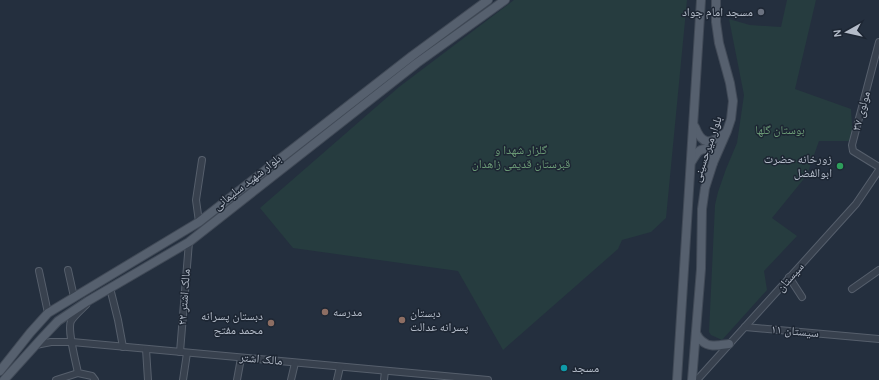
<svg xmlns="http://www.w3.org/2000/svg" width="879" height="380" font-family="Karla,'Noto Naskh Arabic',sans-serif">
  <style>
    .green { fill: #263c3f }
    .lines { fill: none; stroke-linecap: round; stroke-linejoin: round }
    .minor-casing { stroke: #565f6c; stroke-width: 8 }
    .major-casing { stroke: #414a57; stroke-width: 10 }
    .minor { stroke: #38414e; stroke-width: 6 }
    .major { stroke: #56606e; stroke-width: 8 }
    .worship-dot { fill: #6b7280; stroke: #1d2633; stroke-width: 1.5 }
    .leisure-dot { fill: #2e9e5b; stroke: #1d2633; stroke-width: 1.5 }
    .education-dot { fill: #8d6e63; stroke: #1d2633; stroke-width: 1.5 }
    .culture-dot { fill: #0f9aa8; stroke: #1d2633; stroke-width: 1.5 }
    .labels { text-anchor: middle; dominant-baseline: central; stroke-width: 3; stroke-linejoin: round; paint-order: stroke }
    .poi-label { font-size: 12px; fill: #b4bcc9; stroke: #1d2633; text-anchor: end }
    .street-label { font-size: 12px; fill: #b4bcc9; stroke: #1d2633 }
    .park-label { font-size: 12px; fill: #6b9a76; stroke: #1d2633 }
  </style>
  <rect width="100%" height="100%" fill="#242f3e"/>
  <g class="green">
    <path d="M 514,0 L 687,0 L 666,218 L 651,232 L 622,240 L 618,249 L 503,350 L 458,271 L 293,248 L 260,208 L 399,87 Z"/>
    <path d="M 787,0 L 816,0 L 795,89 L 851,109 L 853,141 L 819,141 L 807,175 L 772,218 L 797,236 L 764,271 L 767,290 L 722,340 L 711,335 L 709,332 L 715,205 L 718,192 L 726,169 L 737,143 L 744,95 L 729,19 L 750,25 L 781,27 Z"/>
  </g>
  <g class="lines">
    <g class="minor-casing">
      <g id="minor">
        <path d="M 879,42 L 852,145 L 853,151 L 879,167"/>
        <path d="M 199,222 L 196,200 L 202,160"/>
        <path d="M 68,270 L 74,297"/>
        <path d="M 39,271 L 48,313"/>
        <path d="M 789,277 L 802,297"/>
        <path d="M 110,288 L 118,320 L 123,347"/>
        <path d="M 852,289 L 879,270"/>
        <path d="M 86,305 C 81,310 75,315 71,321 C 67,330 76,362 78,373 L 92,376 L 95,380"/>
        <path d="M 745,327 L 879,339"/>
        <path d="M 36,345 L 51,342 L 72,342 L 488,380"/>
        <path d="M 146,349 L 148,380"/>
        <path d="M 180,352 L 189,242"/>
        <path d="M 56,380 L 78,373"/>
        <path d="M 183,380 L 187,353"/>
        <path d="M 237,380 L 241,358"/>
        <path d="M 291,380 L 295,363"/>
        <path d="M 337,380 L 340,367"/>
        <path d="M 384,380 L 385,371"/>
        <path d="M 697,380 L 856,204 L 879,170"/>
      </g>
    </g>
    <g class="major-casing">
      <g id="major">
        <path d="M 695,127 C 702,145 710,145 725,133"/>
        <path d="M 692,161 C 694,158 696,154 698,152 C 700,150 702,149 705,149 C 712,150 712,157 713,163"/>
        <path d="M 696,333 C 697,335 699,339 702,341 C 709,348 720,345 729,344"/>
        <path d="M 0,371 L 30,333 L 48,313 L 199,222 L 412,56 L 488,0"/>
        <path d="M 4,380 L 42,338 L 58,321 L 88,301 L 189,242 L 417,63 L 505,0"/>
        <path d="M 677,380 L 701,0"/>
        <path d="M 692,380 L 701,269 L 702,209 L 705,188 L 713,163 L 727,131 L 731,119 L 733,101 L 730,83 L 719,43 L 716,22 L 716,0"/>
      </g>
    </g>
    <use href="#minor" class="minor"/>
    <use href="#major" class="major"/>
  </g>
  <circle class="worship-dot" cx="761" cy="12" r="4"/>
  <circle class="leisure-dot" cx="840" cy="166" r="4"/>
  <g class="education-dot">
    <circle cx="325" cy="312" r="4"/>
    <circle cx="402" cy="320" r="4"/>
    <circle cx="271" cy="323" r="4"/>
  </g>
  <circle class="culture-dot" cx="564" cy="368" r="4"/>
  <g class="labels">
    <g class="poi-label">
      <text x="753" y="12">مسجد امام جواد</text>
      <text x="832" y="159">زورخانه حضرت<tspan x="832" dy="14">ابوالفضل</tspan></text>
      <text x="333" y="312" text-anchor="start">مدرسه</text>
      <text x="410" y="313" text-anchor="start">دبستان<tspan x="410" dy="14">پسرانه عدالت</tspan></text>
      <text x="263" y="316">دبستان پسرانه<tspan x="263" dy="14">محمد مفتح</tspan></text>
      <text x="572" y="368" text-anchor="start">مسجد</text>
    </g>
    <g class="street-label">
      <text transform="translate(861 111) rotate(-75)">مولوی ۳۷</text>
      <text transform="translate(707 149) rotate(-71)">بلوار میرحسینی</text>
      <text transform="translate(247 182) rotate(-38)">بلوار شهید سلیمانی</text>
      <text transform="translate(790 277) rotate(-48)">سیستان</text>
      <text transform="translate(184 297) rotate(-86)">مالک اشتر ۲۲</text>
      <text transform="translate(795 331) rotate(5)">سیستان ۱۱</text>
      <text transform="translate(261 359) rotate(5)">مالک اشتر</text>
    </g>
    <g class="park-label">
      <text x="780" y="130">بوستان گلها</text>
      <text x="521" y="150">گلزار شهدا و<tspan x="521" dy="14">قبرستان قدیمی زاهدان</tspan></text>
    </g>
  </g>
  <g transform="translate(847 32) rotate(262)" stroke="#1d2633" stroke-width="3" paint-order="stroke">
  <path d="M0-3L7 15L0 10L-7 15Z" fill="#b4bcc9"/>
  <text y="-6" font-size="11" font-weight="bold" text-anchor="middle" fill="#b4bcc9">N</text>
  </g>
</svg>
